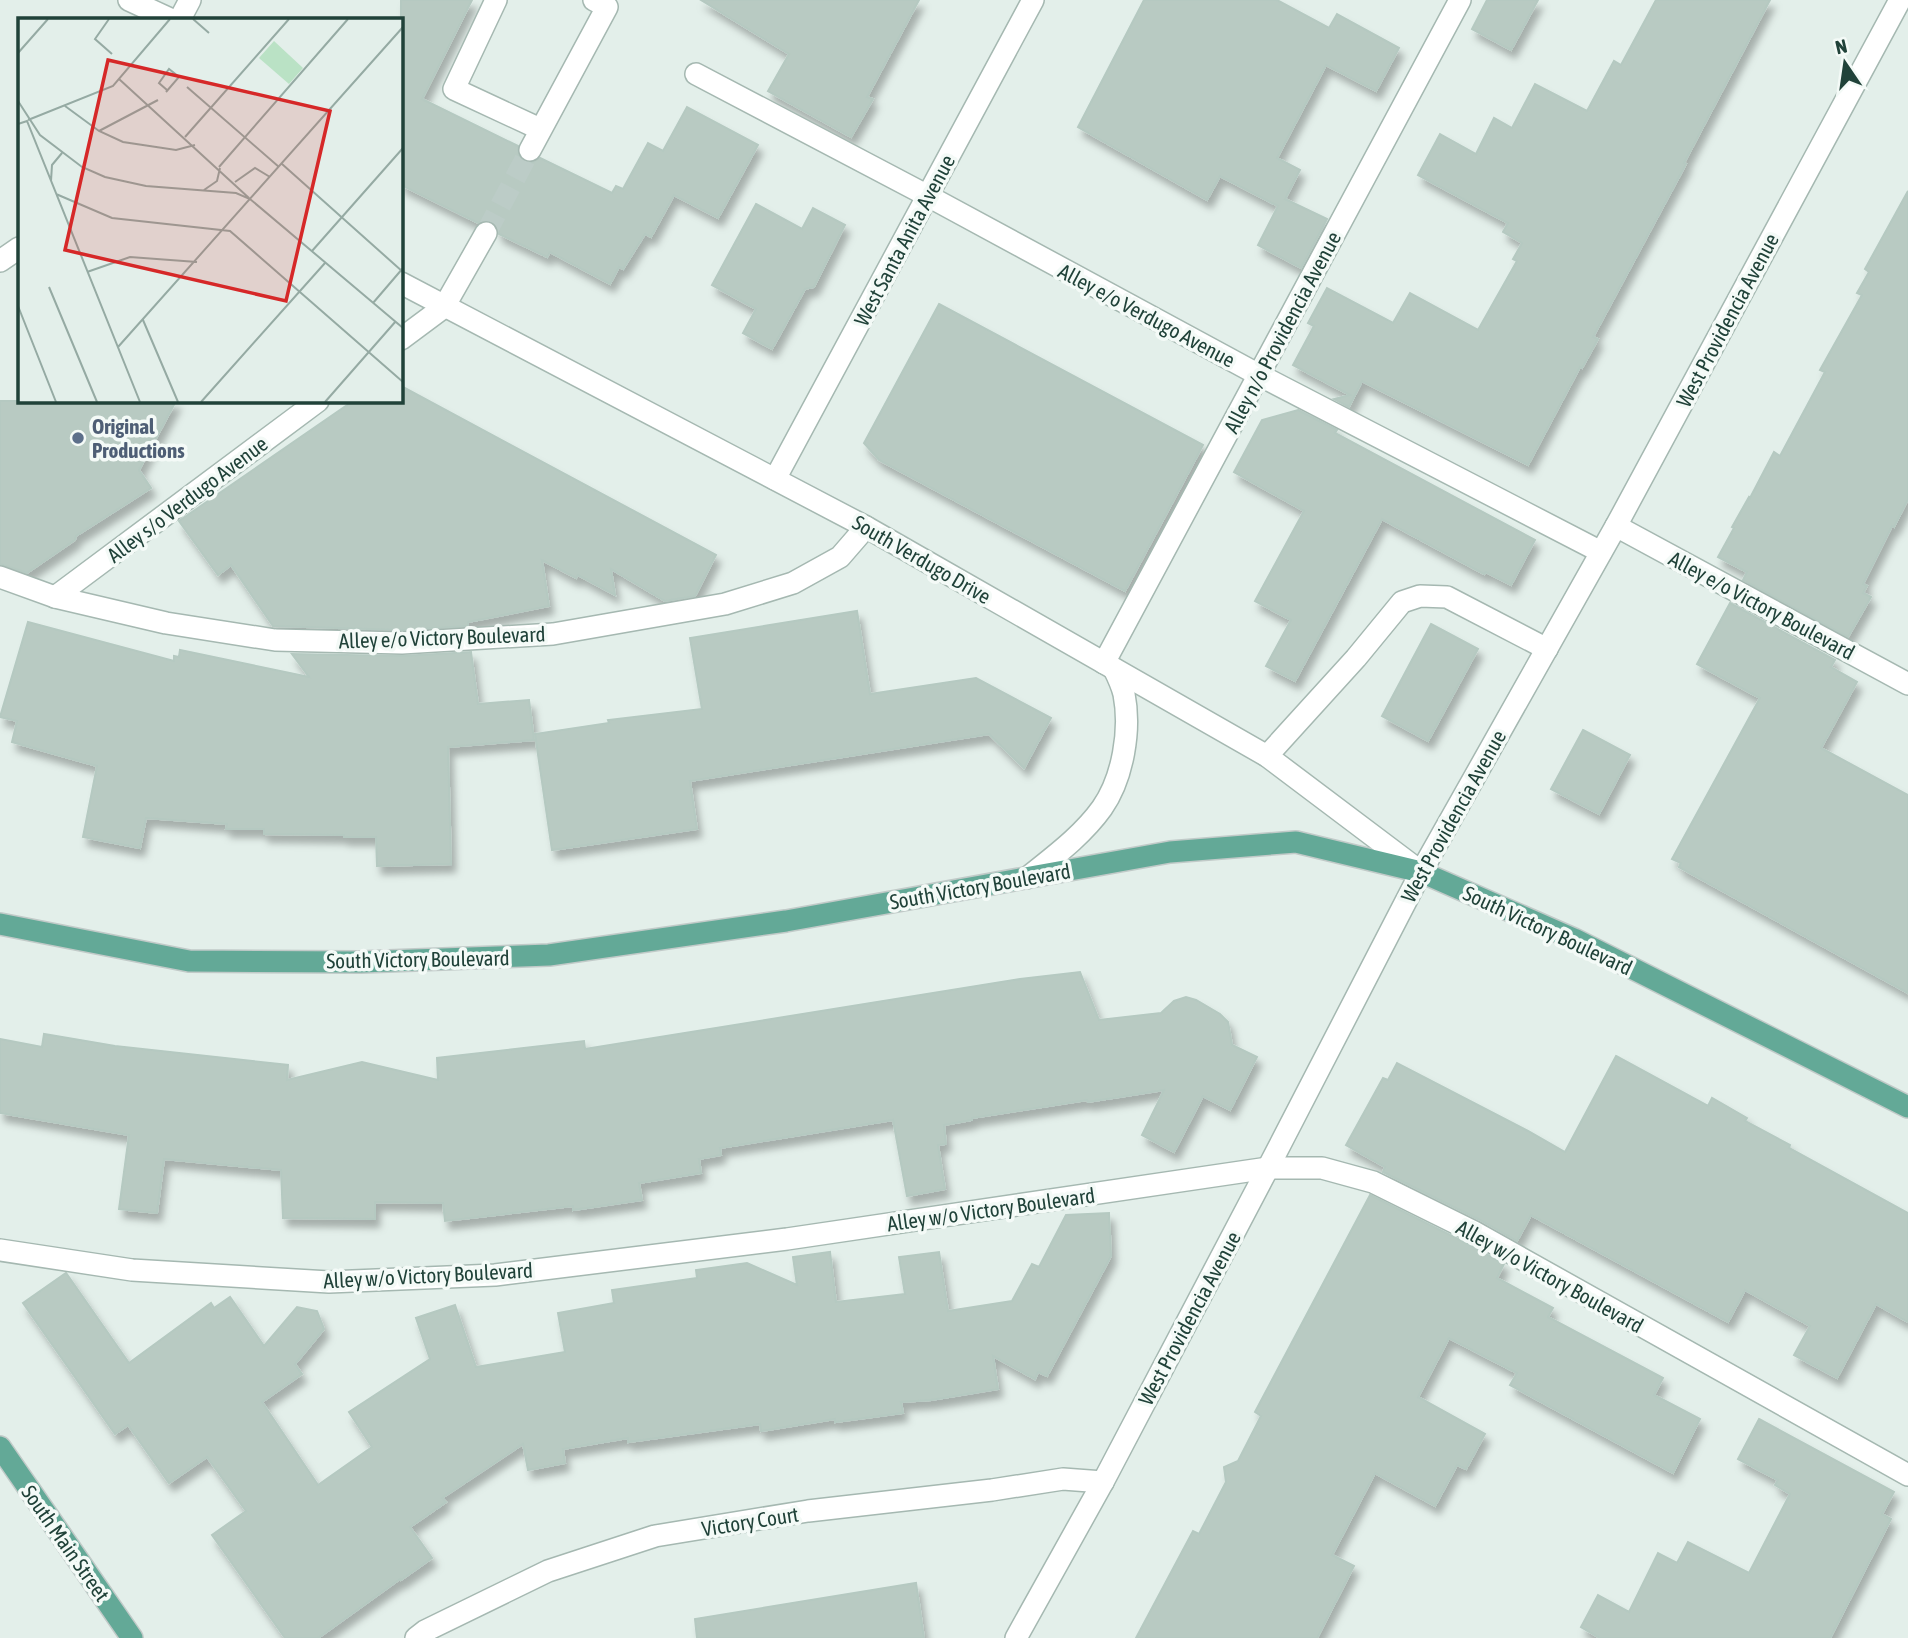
<svg xmlns="http://www.w3.org/2000/svg" width="1908" height="1638" font-family="'Asap Condensed',sans-serif">
  <style>
    .building { fill: #b8cac2; stroke: #b5c9c1; stroke-width: 2; filter: url(#shadow) }
    .lines { fill: none; stroke-linecap: round; stroke-linejoin: round }
    .minor-tunnel { stroke: #bcccc7; stroke-width: 21; stroke-dasharray: 21 10; stroke-linecap: butt }
    .minor-casing { stroke: #a5b8b1; stroke-width: 24 }
    .major-casing { stroke: #c1cac8; stroke-width: 24 }
    .minor { stroke: #fff; stroke-width: 21 }
    .major { stroke: #63a997; stroke-width: 21 }
    .service-dot { fill: #5c6f8a; stroke: #f4faf7; stroke-width: 2.5 }
    .labels { text-anchor: middle; dominant-baseline: central; stroke-width: 7; stroke-linejoin: round; paint-order: stroke }
    .street-label { font-size: 21px; fill: #204239; stroke: #f4faf7 }
    .service-label { font-size: 21px; font-weight: bold; fill: #4e5e75; stroke: #f4faf7; text-anchor: start }
    .inset-road { fill: none; stroke: #95aaa3; stroke-width: 2 }
    .view { fill: #d62828; fill-opacity: 0.15; stroke: #d62828; stroke-width: 3.5 }
    .inset-edge { fill: none; stroke: #204239; stroke-width: 3.5 }
  </style>
  <defs>
    <filter id="shadow"><feDropShadow dx="4.5" dy="8" stdDeviation="3.5" flood-color="#0004"/></filter>
  </defs>
  <rect width="100%" height="100%" fill="#e3efea"/>
  <g class="building">
    <path d="M 401,0 L 472,0 L 422,99 L 518,146 L 519,156 L 524,162 L 531,163 L 540,158 L 612,193 L 616,186 L 623,189 L 648,143 L 663,151 L 687,107 L 758,145 L 718,218 L 674,195 L 651,237 L 645,234 L 623,269 L 619,267 L 610,284 L 550,252 L 547,257 L 499,234 L 497,226 L 492,221 L 485,220 L 478,223 L 401,185 Z"/>
    <path d="M 701,0 L 919,0 L 867,97 L 873,99 L 851,137 L 768,91 L 789,54 Z"/>
    <path d="M 1144,0 L 1277,0 L 1329,28 L 1337,14 L 1399,48 L 1376,91 L 1326,65 L 1277,158 L 1300,170 L 1285,199 L 1327,219 L 1301,268 L 1258,245 L 1278,206 L 1220,176 L 1207,200 L 1078,127 Z"/>
    <path d="M 1487,0 L 1538,0 L 1511,50 L 1472,29 Z"/>
    <path d="M 1656,0 L 1770,0 L 1684,163 L 1686,164 L 1593,337 L 1598,339 L 1582,368 L 1580,367 L 1528,465 L 1362,381 L 1349,407 L 1334,399 L 1350,395 L 1293,365 L 1314,326 L 1308,323 L 1327,288 L 1393,323 L 1410,293 L 1478,330 L 1517,261 L 1513,259 L 1522,243 L 1503,232 L 1508,223 L 1418,175 L 1440,134 L 1476,154 L 1494,118 L 1512,128 L 1535,84 L 1587,111 L 1614,61 L 1621,65 Z"/>
    <path d="M 1908,191 L 1908,499 L 1894,527 L 1892,526 L 1863,584 L 1867,586 L 1863,593 L 1871,597 L 1848,637 L 1743,580 L 1747,572 L 1718,557 L 1734,528 L 1732,527 L 1749,497 L 1750,498 L 1774,452 L 1780,456 L 1825,372 L 1820,370 L 1862,295 L 1857,293 L 1869,272 L 1865,269 Z"/>
    <path d="M 756,204 L 802,229 L 813,208 L 845,225 L 814,287 L 805,289 L 772,349 L 743,333 L 756,309 L 712,285 Z"/>
    <path d="M 939,304 L 1203,445 L 1125,591 L 879,460 L 864,443 Z"/>
    <path d="M 401,386 L 716,555 L 695,596 L 665,601 L 611,569 L 615,595 L 578,575 L 576,578 L 542,560 L 549,606 L 468,622 L 468,626 L 402,630 L 273,626 L 231,565 L 218,575 L 179,521 L 353,401 L 401,401 Z"/>
    <path d="M 0,401 L 176,401 L 139,470 L 151,488 L 76,536 L 75,540 L 27,573 L 0,564 Z"/>
    <path d="M 1298,410 L 1337,430 L 1335,433 L 1535,540 L 1511,585 L 1486,572 L 1484,574 L 1382,519 L 1295,681 L 1266,666 L 1291,620 L 1255,601 L 1304,511 L 1234,472 L 1262,420 Z"/>
    <path d="M 1730,603 L 1835,660 L 1831,667 L 1857,682 L 1821,748 L 1908,795 L 1908,993 L 1679,867 L 1681,863 L 1672,859 L 1760,698 L 1697,664 Z"/>
    <path d="M 857,611 L 870,694 L 976,678 L 1051,718 L 1024,768 L 989,734 L 690,781 L 697,829 L 552,850 L 535,734 L 609,723 L 608,720 L 702,709 L 690,638 Z"/>
    <path d="M 28,622 L 174,661 L 174,656 L 179,657 L 180,650 L 309,677 L 292,654 L 402,656 L 471,652 L 478,704 L 529,700 L 534,740 L 448,747 L 451,864 L 377,866 L 376,837 L 344,837 L 344,835 L 264,834 L 264,829 L 226,829 L 227,824 L 146,818 L 140,848 L 83,837 L 97,766 L 12,742 L 17,721 L 0,717 Z"/>
    <path d="M 1431,624 L 1478,649 L 1428,741 L 1382,716 Z"/>
    <path d="M 1583,730 L 1630,755 L 1599,814 L 1551,789 Z"/>
    <path d="M 1080,972 L 1099,1020 L 1161,1013 L 1174,1001 L 1186,997 L 1196,1000 L 1220,1014 L 1228,1022 L 1232,1045 L 1257,1057 L 1230,1110 L 1203,1096 L 1174,1152 L 1142,1135 L 1164,1090 L 1088,1102 L 1087,1100 L 972,1118 L 972,1120 L 944,1125 L 946,1144 L 938,1145 L 945,1189 L 907,1196 L 893,1120 L 720,1148 L 721,1155 L 699,1159 L 701,1173 L 639,1183 L 642,1200 L 573,1210 L 573,1206 L 445,1221 L 443,1203 L 375,1202 L 375,1219 L 283,1218 L 281,1170 L 164,1159 L 157,1213 L 119,1209 L 129,1135 L 0,1113 L 0,1039 L 42,1047 L 44,1034 L 115,1046 L 288,1065 L 287,1080 L 362,1062 L 438,1080 L 437,1058 L 584,1041 L 585,1049 L 1020,979 Z"/>
    <path d="M 1616,1056 L 1708,1106 L 1712,1098 L 1747,1118 L 1745,1121 L 1790,1145 L 1789,1148 L 1908,1213 L 1908,1322 L 1876,1304 L 1837,1378 L 1794,1355 L 1810,1326 L 1745,1290 L 1728,1322 L 1531,1215 L 1517,1241 L 1480,1220 L 1383,1172 L 1385,1167 L 1346,1145 L 1383,1078 L 1388,1080 L 1397,1063 L 1528,1131 L 1565,1152 Z"/>
    <path d="M 1370,1195 L 1468,1244 L 1504,1264 L 1497,1278 L 1553,1308 L 1548,1317 L 1663,1378 L 1654,1395 L 1700,1419 L 1673,1473 L 1510,1385 L 1517,1373 L 1449,1338 L 1418,1397 L 1485,1434 L 1466,1469 L 1457,1465 L 1435,1506 L 1375,1473 L 1332,1555 L 1354,1566 L 1317,1638 L 1136,1638 L 1193,1531 L 1199,1534 L 1226,1482 L 1224,1467 L 1238,1461 L 1261,1416 L 1255,1412 Z"/>
    <path d="M 1109,1213 L 1111,1256 L 1047,1376 L 1038,1372 L 1035,1379 L 993,1356 L 998,1389 L 931,1400 L 901,1402 L 903,1413 L 835,1422 L 835,1419 L 761,1431 L 760,1424 L 628,1442 L 628,1438 L 563,1449 L 565,1463 L 528,1470 L 523,1444 L 442,1498 L 446,1502 L 410,1527 L 432,1558 L 401,1580 L 400,1579 L 318,1638 L 285,1638 L 212,1535 L 246,1511 L 207,1457 L 169,1483 L 128,1425 L 115,1434 L 23,1303 L 66,1273 L 129,1363 L 211,1303 L 214,1308 L 230,1297 L 264,1346 L 297,1307 L 317,1311 L 324,1329 L 295,1364 L 302,1374 L 262,1402 L 318,1485 L 372,1447 L 349,1412 L 430,1359 L 416,1318 L 455,1305 L 476,1367 L 565,1352 L 558,1313 L 614,1303 L 612,1290 L 697,1278 L 696,1270 L 747,1263 L 797,1285 L 793,1257 L 830,1252 L 836,1302 L 905,1294 L 899,1257 L 939,1252 L 948,1311 L 1012,1301 L 1032,1264 L 1039,1267 L 1066,1215 Z"/>
    <path d="M 1759,1419 L 1894,1492 L 1882,1514 L 1891,1519 L 1830,1638 L 1600,1638 L 1581,1627 L 1598,1595 L 1629,1612 L 1658,1553 L 1677,1563 L 1688,1542 L 1749,1573 L 1790,1494 L 1775,1485 L 1778,1480 L 1738,1459 Z"/>
    <path d="M 916,1583 L 924,1638 L 697,1638 L 695,1619 Z"/>
  </g>
  <g class="lines">
    <path class="minor-tunnel" d="M 486,233 L 530,150"/>
    <g class="minor-casing">
      <g id="minor">
        <path d="M 129,0 L 170,19"/>
        <path d="M 496,0 L 454,89 L 540,129"/>
        <path d="M 180,19 L 190,0"/>
        <path d="M 696,74 L 928,196 L 1259,375 L 1601,552"/>
        <path d="M 530,150 L 607,7 L 594,0"/>
        <path d="M 0,261 L 19,248"/>
        <path d="M 401,283 L 866,527 L 1267,756 L 1421,872"/>
        <path d="M 401,339 L 444,307 L 486,233"/>
        <path d="M 775,479 L 1033,0"/>
        <path d="M 1616,526 L 1908,684"/>
        <path d="M 0,577 L 55,597 L 166,623 L 275,640 L 402,643 L 553,634 L 725,604 L 793,583 L 840,557 L 866,527"/>
        <path d="M 55,597 L 318,401"/>
        <path d="M 1104,663 L 1460,0"/>
        <path d="M 1267,756 L 1356,658 L 1402,602 L 1420,596 L 1447,597 L 1547,649"/>
        <path d="M 1027,878 C 1053,857 1082,836 1102,808 C 1123,778 1131,730 1124,694 C 1122,686 1118,677 1114,669"/>
        <path d="M 0,1250 L 132,1270 L 329,1282 L 495,1275 L 787,1239 L 1268,1168 L 1322,1168 L 1373,1182 L 1474,1232 L 1908,1475"/>
        <path d="M 416,1638 L 425,1631 L 548,1571 L 655,1536 L 808,1511 L 992,1490 L 1063,1479 L 1103,1482"/>
        <path d="M 1016,1638 L 1103,1482 L 1268,1168 L 1421,872 L 1616,526 L 1900,0"/>
      </g>
    </g>
    <g class="major-casing">
      <g id="major">
        <path d="M 0,924 L 189,961 L 361,962 L 549,955 L 786,921 L 1170,852 L 1296,842 L 1421,872 L 1574,939 L 1908,1107"/>
        <path d="M 0,1447 L 132,1638"/>
      </g>
    </g>
    <use href="#minor" class="minor"/>
    <use href="#major" class="major"/>
  </g>
  <circle class="service-dot" cx="78" cy="438" r="7"/>
  <g class="labels">
    <g class="street-label">
      <text transform="translate(904 240) rotate(-62)">West Santa Anita Avenue</text>
      <text transform="translate(1147 315) rotate(28)">Alley e/o Verdugo Avenue</text>
      <text transform="translate(1727 320) rotate(-62)">West Providencia Avenue</text>
      <text transform="translate(1282 332) rotate(-62)">Alley n/o Providencia Avenue</text>
      <text transform="translate(187 499) rotate(-37)">Alley s/o Verdugo Avenue</text>
      <text transform="translate(922 559) rotate(30)">South Verdugo Drive</text>
      <text transform="translate(1762 605) rotate(28)">Alley e/o Victory Boulevard</text>
      <text transform="translate(442 637) rotate(-2)">Alley e/o Victory Boulevard</text>
      <text transform="translate(1453 816) rotate(-61)">West Providencia Avenue</text>
      <text transform="translate(980 886) rotate(-10)">South Victory Boulevard</text>
      <text transform="translate(1548 930) rotate(25)">South Victory Boulevard</text>
      <text transform="translate(418 959) rotate(-1)">South Victory Boulevard</text>
      <text transform="translate(991 1209) rotate(-8)">Alley w/o Victory Boulevard</text>
      <text transform="translate(428 1275) rotate(-3)">Alley w/o Victory Boulevard</text>
      <text transform="translate(1550 1276) rotate(29)">Alley w/o Victory Boulevard</text>
      <text transform="translate(1189 1318) rotate(-62)">West Providencia Avenue</text>
      <text transform="translate(750 1521) rotate(-9)">Victory Court</text>
      <text transform="translate(66 1543) rotate(55)">South Main Street</text>
    </g>
    <g class="service-label">
      <text x="92" y="426">Original<tspan x="92" dy="24">Productions</tspan></text>
    </g>
  </g>
  <g transform="translate(18 18)">
    <rect width="385" height="385" fill="#e3efea"/>
    <path d="M 256,23 L 285,50 L 271,66 L 241,40 Z" fill="#bae2c5"/>
    <path class="inset-road" d="M 91,1 L 77,21 L 94,36M 175,1 L 191,15M 0,35 L 30,1M 101,61 L 231,180M 169,69 L 261,149M 148,74 L 161,59 L 151,51 L 141,65 L 149,72M 0,83 L 22,117 L 64,149 L 87,159 L 128,168 L 218,175 L 232,181 L 385,310M 47,88 L 81,113 L 105,124 L 158,132 L 177,127M 10,102 L 95,68 L 152,1M 0,106 L 9,103 L 122,384M 81,113 L 140,82M 167,119 L 271,1M 264,146 L 385,254M 201,149 L 330,1M 33,163 L 34,147 L 44,135M 217,164 L 237,150 L 252,159M 186,172 L 199,163 L 202,150M 38,176 L 94,200 L 212,213 L 385,364M 294,233 L 385,130M 69,254 L 112,239 L 179,244M 31,269 L 79,384M 355,285 L 385,250M 0,288 L 38,384M 125,302 L 160,384M 100,329 L 385,9M 183,384 L 307,245M 307,384 L 378,303"/>
    <path class="view" d="M 90,42 L 312,93 L 268,283 L 47,232 Z"/>
    <rect width="385" height="385" class="inset-edge"/>
  </g>
  <g transform="translate(1845 63) rotate(347)" stroke="#f4faf7" stroke-width="5" paint-order="stroke">
  <path d="M0-5L12 26L0 18L-12 26Z" fill="#204239"/>
  <text y="-10" font-size="19" font-weight="bold" text-anchor="middle" fill="#204239">N</text>
  </g>
</svg>
